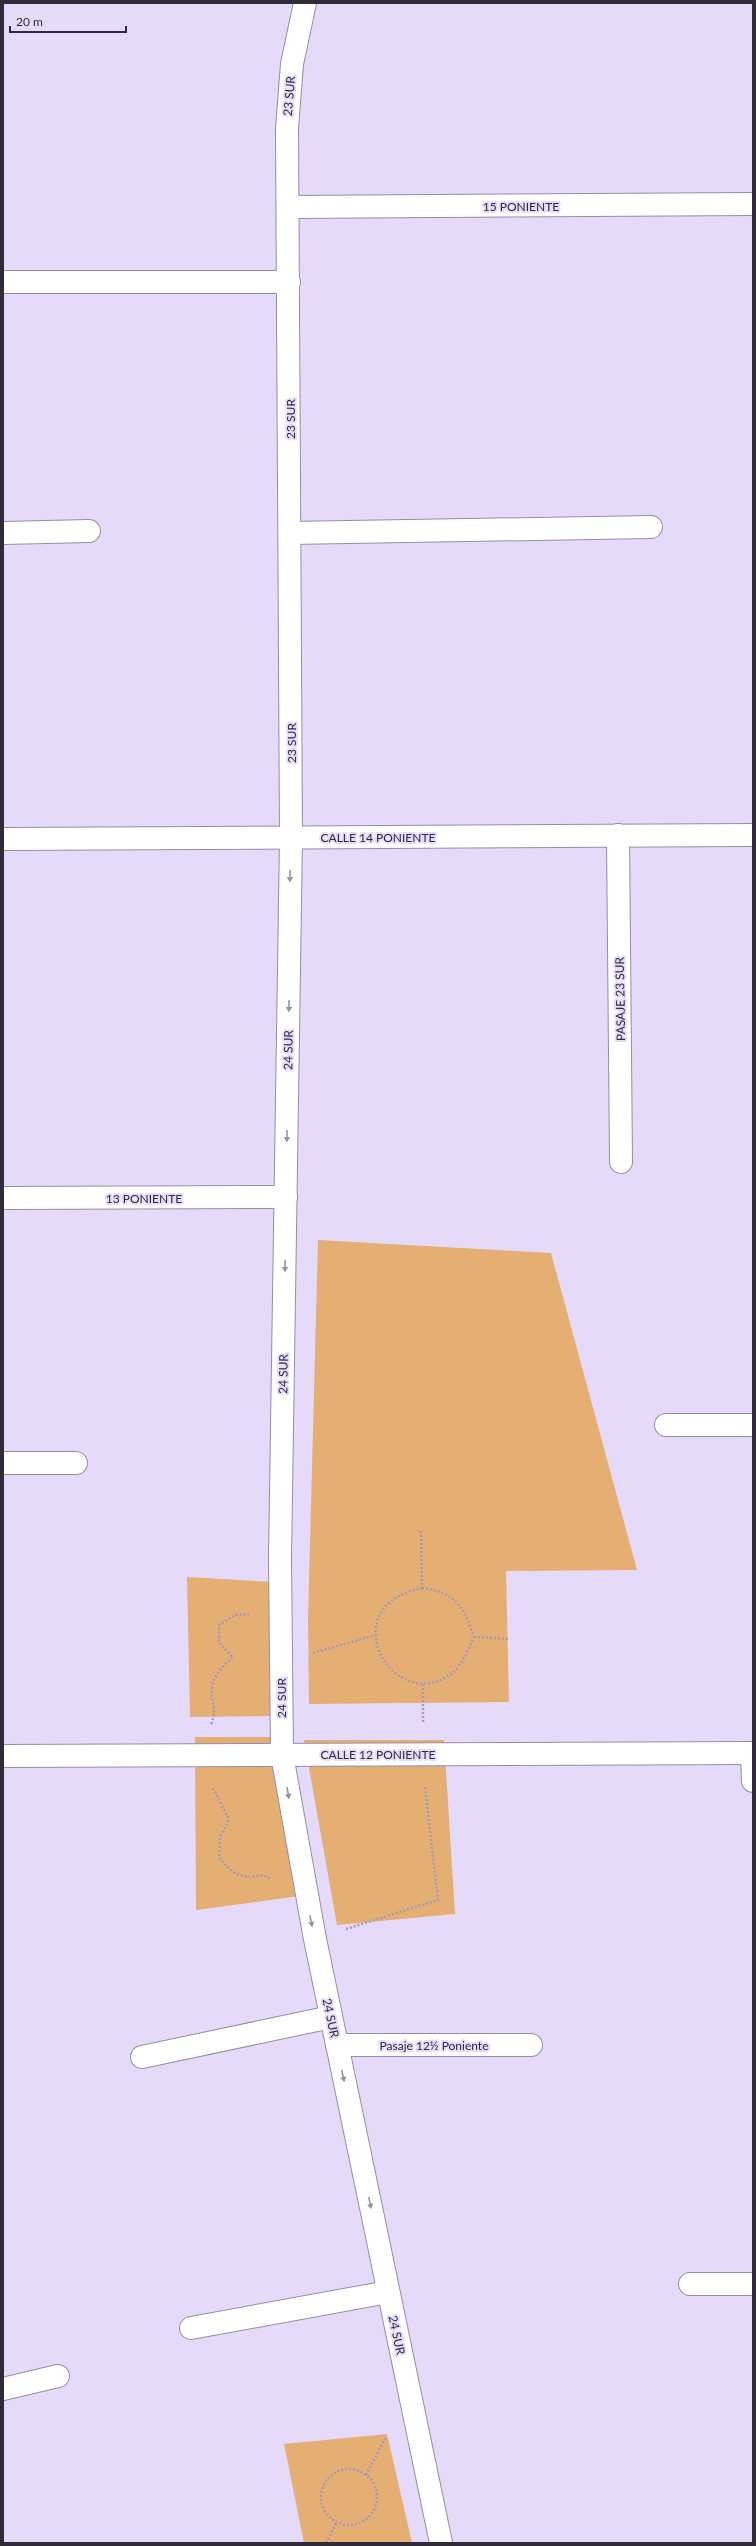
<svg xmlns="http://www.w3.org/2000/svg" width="756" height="2546" font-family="Lato,sans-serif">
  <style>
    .green { fill: #e5ae73 }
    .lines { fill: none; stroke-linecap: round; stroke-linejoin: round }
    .street-casing { stroke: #968caa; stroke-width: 24 }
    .secondary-casing { stroke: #968caa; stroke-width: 24 }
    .path { stroke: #a49bb5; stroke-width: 2.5; stroke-dasharray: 2 2; stroke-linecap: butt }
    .street { stroke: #fff; stroke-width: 22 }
    .secondary { stroke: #fff; stroke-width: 22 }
    .oneway { fill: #97959c }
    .labels { text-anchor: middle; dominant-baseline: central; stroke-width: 4; stroke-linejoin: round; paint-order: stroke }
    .street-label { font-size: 12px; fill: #2f2b38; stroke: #e6dafb }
  </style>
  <rect width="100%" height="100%" fill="#e6dafb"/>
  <g class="green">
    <path d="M 318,1240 L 551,1253 L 637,1570 L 506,1571 L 509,1702 L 309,1704 L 308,1619 Z"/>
    <path d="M 187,1577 L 273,1582 L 274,1716 L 190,1717 Z"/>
    <path d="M 195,1737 L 279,1737 L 307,1895 L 196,1910 Z"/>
    <path d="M 304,1740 L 444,1740 L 455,1914 L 337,1925 Z"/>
    <path d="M 387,2434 L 412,2543 L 304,2543 L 284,2444 Z"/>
  </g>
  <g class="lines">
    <g class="street-casing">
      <g id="street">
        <path d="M 305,3 L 292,64 L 287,128 L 291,837 L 280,1559 L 282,1755 L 315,1939 L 441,2543"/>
        <path d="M 289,207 L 753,204"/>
        <path d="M 3,282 L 289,282"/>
        <path d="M 3,533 L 89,531"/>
        <path d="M 290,533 L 651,527"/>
        <path d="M 618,835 L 621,1162"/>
        <path d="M 3,1198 L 286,1197"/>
        <path d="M 666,1425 L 753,1425"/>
        <path d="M 3,1463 L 76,1463"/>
        <path d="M 752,1753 L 753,1781"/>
        <path d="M 3,1756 L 753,1753"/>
        <path d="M 337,2045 L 531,2045"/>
        <path d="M 142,2057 L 331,2017"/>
        <path d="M 690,2284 L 753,2284"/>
        <path d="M 191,2328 L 388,2292"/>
        <path d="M 3,2389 L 58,2376"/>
      </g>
    </g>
    <g class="secondary-casing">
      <path id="secondary" d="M 3,839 L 753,835"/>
    </g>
    <g class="path">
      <path d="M 421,1531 L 422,1588"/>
      <path d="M 422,1588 C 455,1592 464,1607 474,1637 C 468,1650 463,1664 452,1673 C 395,1718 329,1607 422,1588 Z"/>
      <path d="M 474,1637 L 509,1639"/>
      <path d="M 313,1653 L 376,1635"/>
      <path d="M 423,1722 L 423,1683"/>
      <path d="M 211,1724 C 218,1709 210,1701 212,1687 C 214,1675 224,1665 233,1657 L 219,1643 L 219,1625 L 235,1615 L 249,1614"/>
      <path d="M 213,1788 L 229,1820 L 220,1837 L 219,1857 C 232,1874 241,1880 263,1875 L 271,1879"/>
      <path d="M 346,1929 L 438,1900 L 425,1787"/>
      <circle cx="349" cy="2497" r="28"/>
      <path d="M 366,2475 L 386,2437"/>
      <path d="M 326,2543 L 337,2522"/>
    </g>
    <use href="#street" class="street"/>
    <use href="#secondary" class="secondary"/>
  </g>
  <defs><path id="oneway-solid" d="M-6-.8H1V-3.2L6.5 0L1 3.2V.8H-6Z"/></defs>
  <g class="oneway">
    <use href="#oneway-solid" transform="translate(290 876) rotate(91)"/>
    <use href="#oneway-solid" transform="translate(289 1006) rotate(91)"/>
    <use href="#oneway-solid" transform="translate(287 1136) rotate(91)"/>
    <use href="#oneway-solid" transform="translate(285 1266) rotate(91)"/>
    <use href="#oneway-solid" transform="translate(288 1793) rotate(80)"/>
    <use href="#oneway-solid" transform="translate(311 1921) rotate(79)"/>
    <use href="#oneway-solid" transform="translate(343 2076) rotate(78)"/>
    <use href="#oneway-solid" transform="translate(370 2203) rotate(78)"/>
  </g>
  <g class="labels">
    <g class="street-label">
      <text transform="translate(289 96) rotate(-85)">23 SUR</text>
      <text x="521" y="206">15 PONIENTE</text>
      <text transform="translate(290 419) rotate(-90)">23 SUR</text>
      <text transform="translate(291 743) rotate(-90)">23 SUR</text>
      <text x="378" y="837">CALLE 14 PONIENTE</text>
      <text transform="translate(620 999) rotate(-91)">PASAJE 23 SUR</text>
      <text transform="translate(288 1050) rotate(-89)">24 SUR</text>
      <text x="144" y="1198">13 PONIENTE</text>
      <text transform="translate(283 1374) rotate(-89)">24 SUR</text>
      <text transform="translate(281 1698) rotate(-90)">24 SUR</text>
      <text x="378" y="1754">CALLE 12 PONIENTE</text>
      <text transform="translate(331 2018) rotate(78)">24 SUR</text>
      <text x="434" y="2045">Pasaje 12½ Poniente</text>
      <text transform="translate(397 2335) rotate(78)">24 SUR</text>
    </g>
  </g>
  <rect width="756" height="2546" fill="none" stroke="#2f2b38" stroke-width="8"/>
  <path d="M10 26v6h116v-6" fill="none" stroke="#2f2b38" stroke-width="2"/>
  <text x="16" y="26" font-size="12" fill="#2f2b38" stroke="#e6dafb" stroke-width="3" paint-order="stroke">20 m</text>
</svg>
